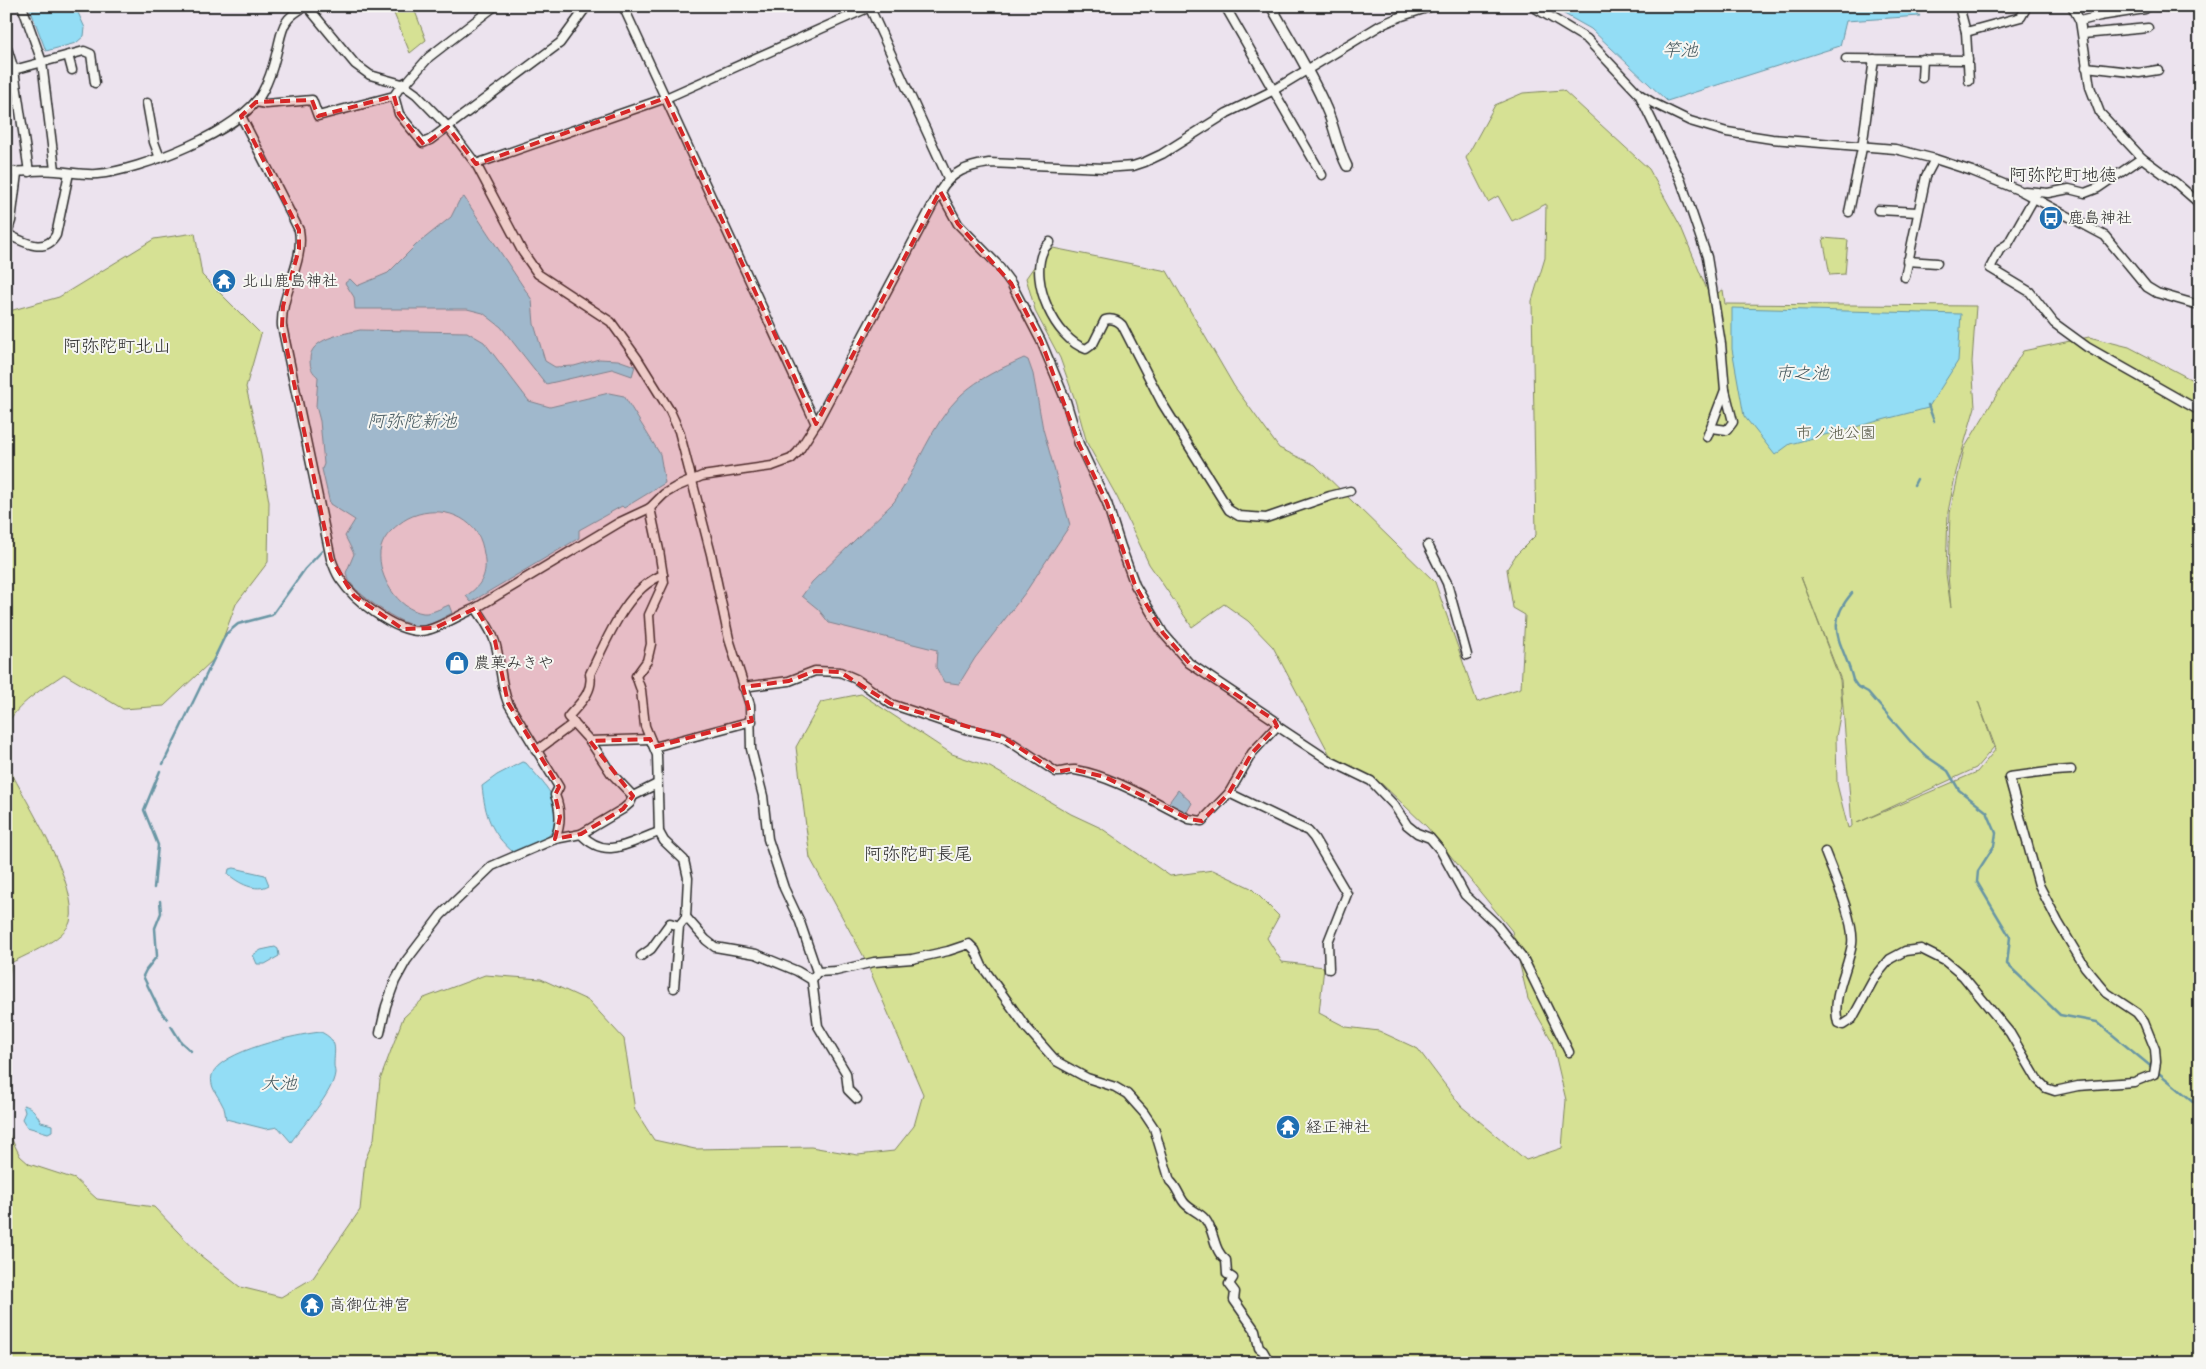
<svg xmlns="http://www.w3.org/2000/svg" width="2206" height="1369" font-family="Kalam,'Klee One',sans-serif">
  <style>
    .green { fill: #d6e194; stroke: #808660; fill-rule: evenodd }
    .water { fill: #93ddf5; stroke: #6996a4 }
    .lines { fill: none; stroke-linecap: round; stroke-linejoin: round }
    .stream { stroke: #6996a4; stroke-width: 2.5 }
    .minor-casing { stroke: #2b2b2b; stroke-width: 11 }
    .tertiary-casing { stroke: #2b2b2b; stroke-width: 12 }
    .minor { stroke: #f6f6f2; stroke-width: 8 }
    .tertiary { stroke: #f6f6f2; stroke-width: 9 }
    .marked { fill: #d62828; fill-opacity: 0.2; stroke: #d62828; stroke-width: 4; stroke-dasharray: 10 6; stroke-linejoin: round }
    .labels { text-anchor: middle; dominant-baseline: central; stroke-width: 4; stroke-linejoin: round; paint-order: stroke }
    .poi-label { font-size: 16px; fill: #2b2b2b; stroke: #f6f6f2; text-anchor: start }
    .park-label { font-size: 16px; fill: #565845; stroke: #f6f6f2 }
    .water-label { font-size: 18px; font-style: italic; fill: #45585e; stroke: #f6f6f2 }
    .neighbourhood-label { font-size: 18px; fill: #2b2b2b; stroke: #f6f6f2 }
  </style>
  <rect width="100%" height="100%" fill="#ece3ee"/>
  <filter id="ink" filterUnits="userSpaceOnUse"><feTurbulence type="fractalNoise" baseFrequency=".02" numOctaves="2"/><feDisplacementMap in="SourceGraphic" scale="10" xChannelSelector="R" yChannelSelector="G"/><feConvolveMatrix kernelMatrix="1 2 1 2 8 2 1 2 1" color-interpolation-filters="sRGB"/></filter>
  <g filter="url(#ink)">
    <g class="green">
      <path d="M 398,6 L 413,6 L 426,40 L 410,53 L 393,11 Z"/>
      <path d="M 1563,90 L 1649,169 L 1681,227 L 1710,297 L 1723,290 L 1725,304 L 1976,306 L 1972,362 L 1975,407 L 1956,472 L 1948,512 L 1946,574 L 1951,608 L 1948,575 L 1950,513 L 1964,449 L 2023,351 L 2089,337 L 2129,347 L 2200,384 L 2200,1363 L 6,1363 L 6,1128 L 20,1156 L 29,1164 L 75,1179 L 97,1199 L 154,1207 L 201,1256 L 240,1287 L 281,1297 L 313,1278 L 360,1210 L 365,1160 L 374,1139 L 380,1080 L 403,1018 L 424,998 L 485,975 L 541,979 L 589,1001 L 624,1039 L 635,1110 L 654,1140 L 695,1149 L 811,1147 L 858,1155 L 894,1151 L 914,1126 L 923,1094 L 864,957 L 810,858 L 796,747 L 821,702 L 861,694 L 952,754 L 990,767 L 1071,814 L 1101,828 L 1170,876 L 1213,870 L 1251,888 L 1279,916 L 1267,938 L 1282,962 L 1324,967 L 1319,1013 L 1346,1027 L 1379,1031 L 1418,1049 L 1461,1106 L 1526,1160 L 1562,1148 L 1566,1100 L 1552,1041 L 1528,999 L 1512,931 L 1427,827 L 1382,784 L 1330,755 L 1273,647 L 1248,621 L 1224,604 L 1192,627 L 1149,564 L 1117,497 L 1087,443 L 1075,400 L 1060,358 L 1036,313 L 1026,278 L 1048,247 L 1167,271 L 1234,386 L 1279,448 L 1315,465 L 1435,582 L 1477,702 L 1521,688 L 1525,615 L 1513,608 L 1507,569 L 1516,555 L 1536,535 L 1532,301 L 1545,258 L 1546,204 L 1512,221 L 1498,196 L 1488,202 L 1466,158 L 1495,105 L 1523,93 ZM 1801,577 L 1841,680 L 1852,826 L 1848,828 L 1837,784 L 1836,737 L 1842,705 L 1840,680 ZM 1978,701 L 1996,749 L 1977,772 L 1857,823 L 1976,768 L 1994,747 Z"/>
      <path d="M 195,233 L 202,275 L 261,334 L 246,387 L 258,438 L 269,502 L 268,562 L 236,604 L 216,657 L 164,706 L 123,709 L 64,674 C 44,688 16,704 6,727 L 6,312 L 59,297 L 154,239 Z"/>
      <path d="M 1823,238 L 1848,240 L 1845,274 L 1830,275 Z"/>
      <path d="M 6,756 L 9,768 C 25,800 81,888 70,922 C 64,940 27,954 11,963 L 6,998 Z"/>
    </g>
    <g class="water">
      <path d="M 29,6 L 75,6 L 85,28 L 84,36 L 76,43 L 46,51 Z"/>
      <path d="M 1550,6 L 1912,6 L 1920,16 L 1846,21 L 1840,46 L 1667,101 L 1591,29 Z"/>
      <path d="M 464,197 L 532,300 L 534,324 L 545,361 L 555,367 L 574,366 L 599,359 L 618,360 L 635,366 L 632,376 L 612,369 L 546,384 L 501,327 L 483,313 L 467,309 L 355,309 L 354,297 L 345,283 L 350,279 L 357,286 L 388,273 L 416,245 L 451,217 L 459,201 Z"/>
      <path d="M 1732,308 L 1961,314 L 1958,361 L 1928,408 L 1790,444 L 1775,455 L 1744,416 L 1732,349 Z"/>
      <path d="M 360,330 L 467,332 L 484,342 L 529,401 L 550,407 L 609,393 L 624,396 L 660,454 L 665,483 L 624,508 L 622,506 L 579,530 L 579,538 L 471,602 L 466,596 C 482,585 488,574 484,554 C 483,547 481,539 477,533 C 460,507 421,506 399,524 C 390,531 382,539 380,552 C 378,576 397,609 423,613 C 431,614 441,608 449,605 L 452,613 C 442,618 431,626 419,626 C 402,626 366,600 354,587 C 350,583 348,578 346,573 L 354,554 L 345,536 L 355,520 L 330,504 L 322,469 L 324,464 L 320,421 L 316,406 L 318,377 C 312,372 310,368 310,360 C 309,338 344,334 360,330 Z"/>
      <path d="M 1024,358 L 1028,360 L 1033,374 L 1043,429 L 1070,525 L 1025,593 L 975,658 L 959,684 L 944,682 L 936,667 L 937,650 L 829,623 L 818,609 L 802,596 L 812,582 L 894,502 C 918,468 931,424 961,395 C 979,378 1002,368 1024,358 Z"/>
      <path d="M 522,762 L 526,763 C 535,774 549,787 554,801 C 565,833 541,846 513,852 C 491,833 485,815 482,786 L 497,775 Z"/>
      <path d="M 1178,790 L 1192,803 L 1187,812 L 1167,805 Z"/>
      <path d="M 234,868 L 265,875 L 269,885 C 256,893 238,883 228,874 L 229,869 Z"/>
      <path d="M 275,947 L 278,949 L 279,956 L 265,964 L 257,964 L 253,955 L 261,950 Z"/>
      <path d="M 321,1032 C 339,1041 334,1049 334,1065 C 334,1067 335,1070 335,1073 C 333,1093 303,1125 291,1142 L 278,1127 L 266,1129 L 226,1119 C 225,1114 225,1108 222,1104 C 218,1095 209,1087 212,1075 C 219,1051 298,1034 321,1032 Z"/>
      <path d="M 23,1105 C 34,1107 36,1114 41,1122 L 52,1125 L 52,1131 L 48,1133 L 27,1127 L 22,1119 L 25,1112 Z"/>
    </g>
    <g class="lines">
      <g class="stream">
        <path d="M 1928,405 L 1934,421"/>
        <path d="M 1914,485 L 1917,479"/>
        <path d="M 1852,593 C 1822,628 1844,643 1853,680 L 1857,686 L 1868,692 L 1911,742 L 1926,756 L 1948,771 L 1959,790 L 1987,812 L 1996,833 L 1994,846 L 1978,871 L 1977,882 L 2010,937 L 2007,964 L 2060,1015 L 2097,1022 L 2200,1107"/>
        <path d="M 163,764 L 226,634 L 238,624 L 272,615 L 305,569 L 322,551"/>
        <path d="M 154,888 L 158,845 L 144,810 L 160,771"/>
        <path d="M 160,901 L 161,913 L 155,928 L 157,956 L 146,970 L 143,976 L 159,1009 L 167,1019"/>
        <path d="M 171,1026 L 181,1042 L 191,1051"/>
      </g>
      <g class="minor-casing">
        <g id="minor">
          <path d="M 22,6 L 42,62 L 55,170"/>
          <path d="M 307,6 L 355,64 L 370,75 L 402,84 L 416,94 L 448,127 L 476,164 L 522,251 L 538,274 L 611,322 L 637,358 L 670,411 L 679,431 L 711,554 L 729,639 L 750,705 L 751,749 L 763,796 L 768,839 L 784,888 L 800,922 L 817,972 L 812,980 L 797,971 L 756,954 L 715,947 L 706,940 L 686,917"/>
          <path d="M 623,6 L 816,424"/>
          <path d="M 869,6 L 948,178"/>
          <path d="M 1225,6 L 1322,175"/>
          <path d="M 1532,6 L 1587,39 L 1639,94 L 1653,103 L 1690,121 L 1727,132 L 1772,139 L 1895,149 L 1935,159 L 1972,171 L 2021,191 L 2105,236 L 2147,287 L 2157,293 L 2195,304 L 2200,304"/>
          <path d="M 1959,6 L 1966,32 L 1969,81"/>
          <path d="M 2072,6 L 2080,21 L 2090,87 L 2100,113 L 2142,158 L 2176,183 L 2200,204"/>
          <path d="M 2080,21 L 2100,16 L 2145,9"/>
          <path d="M 1966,32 L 2021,17 L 2025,10 L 2024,6"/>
          <path d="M 2083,34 L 2148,28"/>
          <path d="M 6,45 L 14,70 L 29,172"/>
          <path d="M 68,55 L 72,70"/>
          <path d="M 1846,59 L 1968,60"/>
          <path d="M 2086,67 L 2139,73 L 2158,70"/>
          <path d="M 6,72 L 84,51 L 91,54 L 95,83"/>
          <path d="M 1922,78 L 1923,59"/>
          <path d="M 394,96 L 399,114 L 423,143 L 430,140 L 560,43 L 587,6"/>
          <path d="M 1640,96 L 1681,181 L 1707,257 L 1721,344 L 1725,390 L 1707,437"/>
          <path d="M 256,102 L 266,104 L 312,100 L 318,116 L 394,96 L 402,84 L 408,81 L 429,57 L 495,6"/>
          <path d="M 147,103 L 154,142 L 160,158"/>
          <path d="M 241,116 L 299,230 C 305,263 280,294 282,326 L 331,559 C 334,566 336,574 341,580 C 354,600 394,631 419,631 C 434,632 460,614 476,608 L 620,522 L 650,508 L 664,494 L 676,487 L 702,476 L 772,466 L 791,459 L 798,452 L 816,424 L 940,191 C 951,172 968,166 989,163 L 1104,168 L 1133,166 L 1145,162 L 1162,154 L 1227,113 L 1272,91 L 1381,25 L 1402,16 L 1433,6"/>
          <path d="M 476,164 L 666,98 L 872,6"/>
          <path d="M 6,171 C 23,173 39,169 56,171 C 70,172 83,175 97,174 C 139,171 244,130 263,91 C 269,80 273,67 276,55 C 283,29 280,20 306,6"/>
          <path d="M 940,191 L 958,224 L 996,263 L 1011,283 L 1041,341 L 1066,401 L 1079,444 L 1107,503 L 1121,547 L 1135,585 L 1163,633 L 1189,663 L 1274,720 L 1277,726 L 1330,761 L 1371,781 L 1394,805 L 1407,825 L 1417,833 L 1430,838 L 1441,851 L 1465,895 L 1496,924 L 1523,958 L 1569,1052"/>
          <path d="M 2025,191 L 2048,193 L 2069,189 L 2085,193 L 2098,188 L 2142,158"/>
          <path d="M 2034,198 L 2008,244 L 2000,249 L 1990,268 L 2030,292 L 2054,323 L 2087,347 L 2200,411"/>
          <path d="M 1878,210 L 1918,212"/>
          <path d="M 1849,212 L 1862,148 L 1874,59"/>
          <path d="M 7,234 C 23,242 45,255 56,235 L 69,173"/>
          <path d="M 6,236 L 11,221 L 17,173"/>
          <path d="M 1050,242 C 1048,245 1044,248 1043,251 C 1029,281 1055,339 1086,349 L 1093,344 L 1105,320 C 1112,318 1117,320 1122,325 L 1162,403 L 1229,510 L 1239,516 L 1266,518 L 1330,496 L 1350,491"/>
          <path d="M 1907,261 L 1937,263"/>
          <path d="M 1905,277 L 1926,176 L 1935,159"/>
          <path d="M 1712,428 L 1727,430 L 1733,422 L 1725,390"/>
          <path d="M 650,508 L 659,550 L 664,582 L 649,615 L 651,644 L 647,661 L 636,676 L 641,690 L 645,726 L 657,755 L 659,832 L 664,841 L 684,860 L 688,878 L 686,917 L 679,926 L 674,988"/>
          <path d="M 1428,545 L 1447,583 L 1467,655"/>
          <path d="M 476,608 C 483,619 491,629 495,642 C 501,662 500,683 508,703 L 559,787 L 555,795 C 561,810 561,825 555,839"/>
          <path d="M 743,687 L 789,681 L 815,671 L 840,672 L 856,679 L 891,704 L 965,729 L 1003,737 L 1056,772 C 1063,773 1069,769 1075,770 C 1113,776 1154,802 1189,819 L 1202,821 L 1229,793 L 1252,753 L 1277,726"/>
          <path d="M 590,741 L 650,739"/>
          <path d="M 654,747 L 752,721"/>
          <path d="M 536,751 L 574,723"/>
          <path d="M 1229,793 L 1308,831 L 1314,838 L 1347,894 L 1328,942 L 1329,969"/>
          <path d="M 633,796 L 657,784"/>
          <path d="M 581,834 C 607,862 631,841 659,832"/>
          <path d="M 1825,852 C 1833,873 1855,922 1852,944 C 1848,970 1831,997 1838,1023 L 1843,1025 L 1852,1019 L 1875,977 L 1890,959 L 1905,951 L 1921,949 L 1945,961 L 1963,976 L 2010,1033 L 2037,1079 L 2046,1088 L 2055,1091 L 2078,1086 L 2134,1082 L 2154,1074 L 2156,1062 L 2155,1049 L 2144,1022 L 2137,1013 L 2107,993 L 2085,967 L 2058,922 L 2039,885 L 2009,777 L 2055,771 L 2071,770"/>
          <path d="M 641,956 L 651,949 L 670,923 L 679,926"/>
          <path d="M 817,972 L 836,971 L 874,962 L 912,959 L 948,951 L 969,944 L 975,950 L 982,966 L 1026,1027 L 1056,1061 L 1087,1078 L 1115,1087 L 1127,1094 L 1144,1113 L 1154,1128 L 1170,1181 C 1177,1187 1178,1194 1183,1201 C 1188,1209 1199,1212 1205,1219 C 1215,1231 1213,1251 1226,1260 L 1227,1274 L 1233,1278 L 1229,1284 L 1235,1292 L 1234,1300 L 1255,1330 L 1259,1348 L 1263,1351 L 1270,1363"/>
          <path d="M 812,980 L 818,1026 L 846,1073 L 848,1090 L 857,1099"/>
          <path d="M 380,1033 L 386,1006 L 395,981 L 406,961 L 441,915 L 492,866 L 555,839 L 581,834 L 623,809 L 630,803 L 633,796 L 611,773 L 590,741 L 568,717 C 579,704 594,692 590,674 C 606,642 626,588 663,575"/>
        </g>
      </g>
      <g class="tertiary-casing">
        <path id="tertiary" d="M 1271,6 C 1290,40 1311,73 1326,108 C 1335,127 1337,147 1347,166"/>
      </g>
      <use href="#minor" class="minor"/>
      <use href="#tertiary" class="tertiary"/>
    </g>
  </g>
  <path class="marked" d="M 394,96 L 399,114 L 424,145 L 448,127 L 476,164 L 666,98 L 816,424 L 940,191 L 958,224 L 1011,283 L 1041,341 L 1079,444 L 1107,503 L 1135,585 L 1163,633 L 1189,663 L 1274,720 L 1277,726 L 1252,753 L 1229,793 L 1202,821 L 1189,819 L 1105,777 L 1072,769 L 1056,772 L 1003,737 L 891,704 L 840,672 L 815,671 L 789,681 L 743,687 L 752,721 L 654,747 L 650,739 L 590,741 L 633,796 L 623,809 L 581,834 L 555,839 L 560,817 L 555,795 L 559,787 L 508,703 L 495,641 L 476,608 L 435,628 L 403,629 L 354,596 L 331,559 L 282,326 L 283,306 L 299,249 L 299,230 L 241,116 L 256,102 L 312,100 L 318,116 Z"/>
  <defs>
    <g id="bus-disc" transform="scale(1.25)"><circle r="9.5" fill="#1f6fb2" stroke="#f6f6f2"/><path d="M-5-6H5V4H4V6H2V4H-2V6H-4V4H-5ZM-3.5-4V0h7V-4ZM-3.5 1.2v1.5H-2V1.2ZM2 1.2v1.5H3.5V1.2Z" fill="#fff"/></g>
    <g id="temple-disc" transform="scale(1.25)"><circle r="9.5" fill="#1f6fb2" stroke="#f6f6f2"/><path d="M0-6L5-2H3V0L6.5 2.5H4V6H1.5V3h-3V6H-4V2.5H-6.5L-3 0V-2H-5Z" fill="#fff"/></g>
    <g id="shop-disc" transform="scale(1.25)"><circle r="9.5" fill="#1f6fb2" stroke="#f6f6f2"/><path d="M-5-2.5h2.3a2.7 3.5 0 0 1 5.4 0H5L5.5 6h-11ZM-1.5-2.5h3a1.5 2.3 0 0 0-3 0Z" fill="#fff"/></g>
  </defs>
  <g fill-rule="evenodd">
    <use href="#bus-disc" x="2051" y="218"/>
    <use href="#temple-disc" x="224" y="281"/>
    <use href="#shop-disc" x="457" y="663"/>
    <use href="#temple-disc" x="1288" y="1127"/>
    <use href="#temple-disc" x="312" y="1305"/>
  </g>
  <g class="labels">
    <g class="poi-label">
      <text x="2068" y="218">鹿島神社</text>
      <text x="242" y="281">北山鹿島神社</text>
      <text x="474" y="663">農菓みきや</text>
      <text x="1306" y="1127">経正神社</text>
      <text x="330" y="1305">高御位神宮</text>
    </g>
    <g class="park-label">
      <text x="1836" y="433">市ノ池公園</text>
    </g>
    <g class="water-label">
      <text x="1680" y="51">竿池</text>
      <text x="1802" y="374">市之池</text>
      <text x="412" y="422">阿弥陀新池</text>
      <text x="279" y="1084">大池</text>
    </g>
    <g class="neighbourhood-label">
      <text x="2063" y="176">阿弥陀町地徳</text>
      <text x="117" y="347">阿弥陀町北山</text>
      <text x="918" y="855">阿弥陀町長尾</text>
    </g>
  </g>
  <rect width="2206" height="1369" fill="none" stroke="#f6f6f2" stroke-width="25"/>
  <rect x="12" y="12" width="2181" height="1344" fill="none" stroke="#2b2b2b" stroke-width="2" filter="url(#ink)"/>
</svg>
